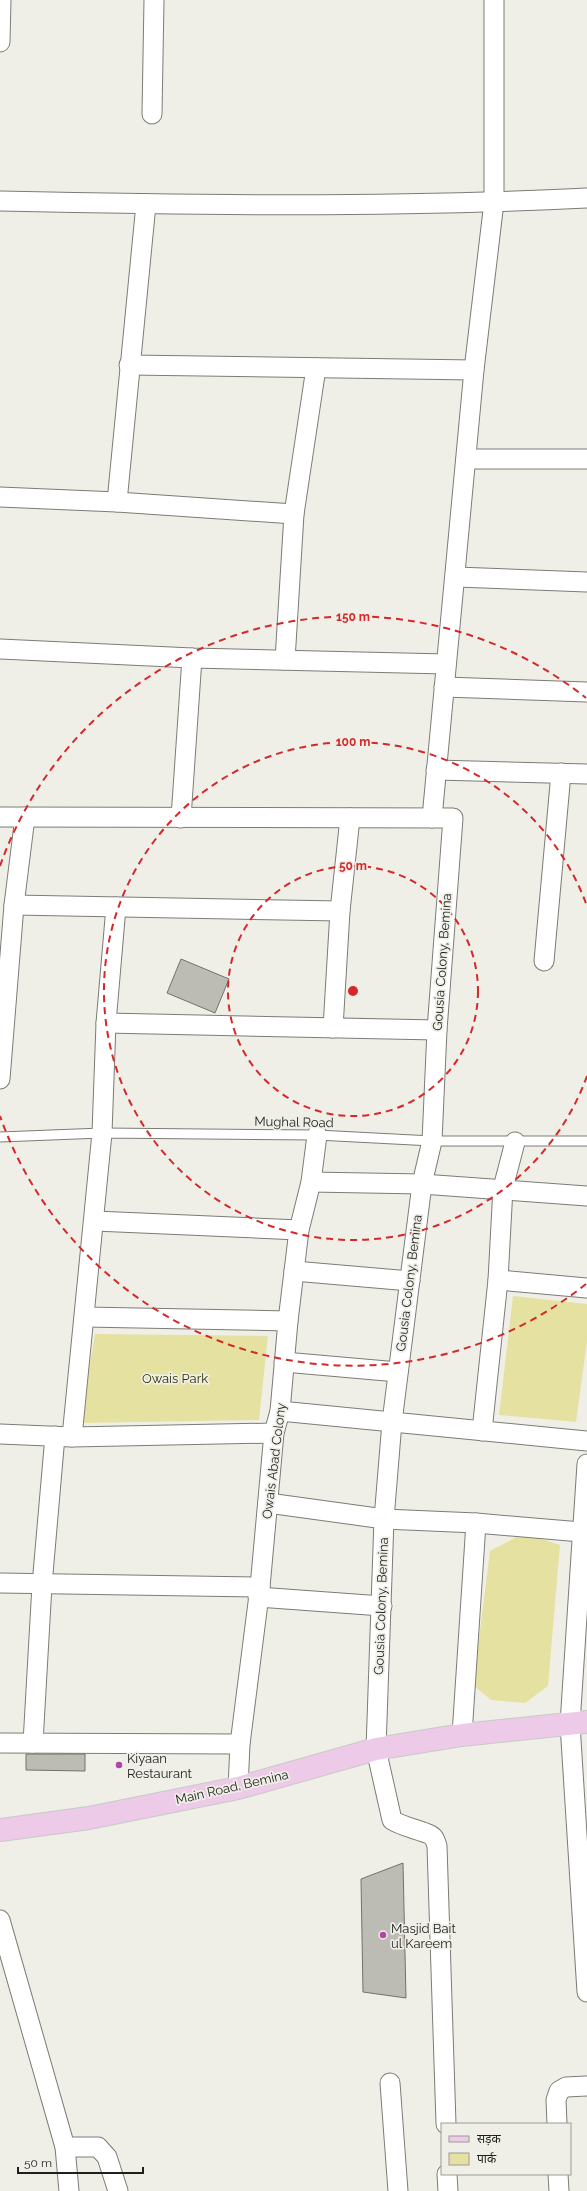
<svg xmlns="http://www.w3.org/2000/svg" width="587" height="2191" font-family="Raleway,'Noto Sans Devanagari',sans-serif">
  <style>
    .green { fill: #e5e2a1 }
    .building { fill: #bcbcb5; stroke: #72716b }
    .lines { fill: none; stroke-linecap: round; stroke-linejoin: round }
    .lane-casing { stroke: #7c7c76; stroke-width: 11 }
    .street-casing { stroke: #7c7c76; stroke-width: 21 }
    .primary-casing { stroke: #c9c9c9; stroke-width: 24 }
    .lane { stroke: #fff; stroke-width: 9 }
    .street { stroke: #fff; stroke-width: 19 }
    .primary { stroke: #eccae8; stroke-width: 22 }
    .ring { fill: none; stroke: #d62828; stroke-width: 2; stroke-dasharray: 7 5 }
    .poi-dot { fill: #af45a7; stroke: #efefe8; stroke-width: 1.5 }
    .labels { text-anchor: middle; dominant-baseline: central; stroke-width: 3.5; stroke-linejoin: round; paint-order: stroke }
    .street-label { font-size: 13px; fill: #1f1f1d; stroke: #efefe8 }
    .park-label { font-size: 13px; fill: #343104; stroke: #efefe8 }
    .poi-label { font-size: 13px; fill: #1f1f1d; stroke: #efefe8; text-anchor: start }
    .centre { fill: #d62828; stroke: #efefe8; stroke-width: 2 }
    .ring-label { font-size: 12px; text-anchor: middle; font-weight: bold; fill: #d62828; stroke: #efefe8; stroke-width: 3.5; stroke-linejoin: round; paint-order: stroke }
  </style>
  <rect width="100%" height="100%" fill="#efefe8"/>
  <g class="green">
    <path d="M 513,1296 L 587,1304 L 587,1342 L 576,1422 L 499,1415 Z"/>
    <path d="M 95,1334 L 268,1336 L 259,1420 L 80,1423 Z"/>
    <path d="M 524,1533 L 560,1545 L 548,1686 L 525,1703 L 491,1700 L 473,1685 L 490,1551 Z"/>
  </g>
  <g class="building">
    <path d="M 181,959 L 229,979 L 215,1013 L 167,993 Z"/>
    <path d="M 26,1754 L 85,1754 L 85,1771 L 26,1770 Z"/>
    <path d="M 403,1863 L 406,1998 L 363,1992 L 361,1879 Z"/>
  </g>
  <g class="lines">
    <g class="lane-casing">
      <path id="lane" d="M 0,1137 L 102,1133 L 317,1135 L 432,1141 L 587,1141"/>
    </g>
    <g class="street-casing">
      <g id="street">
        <path d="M 0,42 L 1,0"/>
        <path d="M 152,114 L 154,0"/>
        <path d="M 0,201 C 195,205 392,208 587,198"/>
        <path d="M 129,365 L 474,370"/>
        <path d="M 466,459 L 587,459"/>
        <path d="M 0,497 L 117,502 L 294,514"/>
        <path d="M 117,502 L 146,204"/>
        <path d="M 456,577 L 587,582"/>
        <path d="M 0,649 L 192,658 L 446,664"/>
        <path d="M 285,660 L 294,514 L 316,368"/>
        <path d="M 444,687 L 587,692"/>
        <path d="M 436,770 L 587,774"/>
        <path d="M 0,817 L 453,818 L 437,1030 L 432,1141 L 422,1184 L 392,1422 L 384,1519 L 376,1749 L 392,1820 C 402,1827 429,1832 433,1837 C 435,1839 436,1843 437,1846 L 446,2124"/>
        <path d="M 181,818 L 192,658"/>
        <path d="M 432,818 L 474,370 L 494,202 L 494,0"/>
        <path d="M 14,905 L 340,911"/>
        <path d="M 544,961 L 561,773"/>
        <path d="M 106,1023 L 437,1030"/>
        <path d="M 333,1028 L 340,911 L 350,818"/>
        <path d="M 0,1079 L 14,905 L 25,817"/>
        <path d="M 311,1182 L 422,1184 L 587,1196"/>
        <path d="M 95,1221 L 299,1230"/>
        <path d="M 294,1271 L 410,1281"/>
        <path d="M 498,1280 L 587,1288"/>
        <path d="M 85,1317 L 288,1321"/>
        <path d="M 284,1362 L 398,1372"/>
        <path d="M 280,1411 L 587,1441"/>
        <path d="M 482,1431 L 498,1280 L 503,1188 L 515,1142"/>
        <path d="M 0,1434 L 72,1437 L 274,1433"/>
        <path d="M 72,1437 L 102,1133 L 106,1023 L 116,907"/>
        <path d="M 587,1464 L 570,1724 L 587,1992"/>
        <path d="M 268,1503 L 384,1519 L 476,1523 L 581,1532"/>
        <path d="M 0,1583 L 260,1587"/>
        <path d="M 258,1597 L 382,1606"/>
        <path d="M 462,1735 L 476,1523"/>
        <path d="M 0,1743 L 240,1744"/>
        <path d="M 33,1743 L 42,1585 L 55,1436"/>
        <path d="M 238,1788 L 240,1744 L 260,1587 L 274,1433 L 280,1411 L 288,1321 L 299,1230 L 311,1182 L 317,1135"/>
        <path d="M 0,1920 L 65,2147 L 69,2191"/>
        <path d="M 390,2083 L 398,2191"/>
        <path d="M 557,2124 L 556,2100 L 559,2091 L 566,2087 L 587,2086"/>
        <path d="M 65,2147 L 98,2147 L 107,2157 L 118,2191"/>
        <path d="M 447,2174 L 448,2191"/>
        <path d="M 558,2174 L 559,2191"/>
      </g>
    </g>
    <g class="primary-casing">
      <path id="primary" d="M 0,1830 L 89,1818 L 238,1788 L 376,1749 L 462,1735 L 587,1722"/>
    </g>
    <use href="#lane" class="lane"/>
    <use href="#street" class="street"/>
    <use href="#primary" class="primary"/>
  </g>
  <g class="ring">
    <circle cx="353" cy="991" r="125"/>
    <path d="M587 1076A249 249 0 1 1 587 906"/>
    <path d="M586 1284A374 374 0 0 1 0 1116M0 866A374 374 0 0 1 586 698"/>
  </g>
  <g class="poi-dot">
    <circle cx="119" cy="1765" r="4"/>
    <circle cx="383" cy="1935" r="4"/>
  </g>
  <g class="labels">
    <g class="street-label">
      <text transform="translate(442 962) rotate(-86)">Gousia Colony, Bemina</text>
      <text transform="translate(294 1122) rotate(1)">Mughal Road</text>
      <text transform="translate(409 1283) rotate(-83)">Gousia Colony, Bemina</text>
      <text transform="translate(274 1461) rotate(-83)">Owais Abad Colony</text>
      <text transform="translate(381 1606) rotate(-88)">Gousia Colony, Bemina</text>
      <text transform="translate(232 1787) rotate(-13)">Main Road, Bemina</text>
    </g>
    <g class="park-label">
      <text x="175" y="1378">Owais Park</text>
    </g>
    <g class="poi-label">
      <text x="127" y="1758">Kiyaan<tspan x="127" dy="15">Restaurant</tspan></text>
      <text x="391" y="1928">Masjid Bait<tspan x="391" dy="15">ul Kareem</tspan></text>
    </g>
  </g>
  <circle cx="353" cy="991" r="6" class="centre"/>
  <g class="ring-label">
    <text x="353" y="621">150 m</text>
    <text x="353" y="746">100 m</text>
    <text x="353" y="870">50 m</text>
  </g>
  <rect x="441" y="2123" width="130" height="52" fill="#efefe8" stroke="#9c9c97"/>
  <rect x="449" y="2136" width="20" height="6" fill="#eccae8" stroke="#9c9c97"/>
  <text x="477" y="2143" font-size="12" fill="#1f1f1d">सड़क</text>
  <rect x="449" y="2153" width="20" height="12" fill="#e5e2a1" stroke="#9c9c97"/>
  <text x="477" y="2163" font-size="12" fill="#1f1f1d">पार्क</text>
  <path d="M18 2167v6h125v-6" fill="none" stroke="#1f1f1d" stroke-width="2"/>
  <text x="24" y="2167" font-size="12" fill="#1f1f1d" stroke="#efefe8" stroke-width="3" paint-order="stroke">50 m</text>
</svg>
